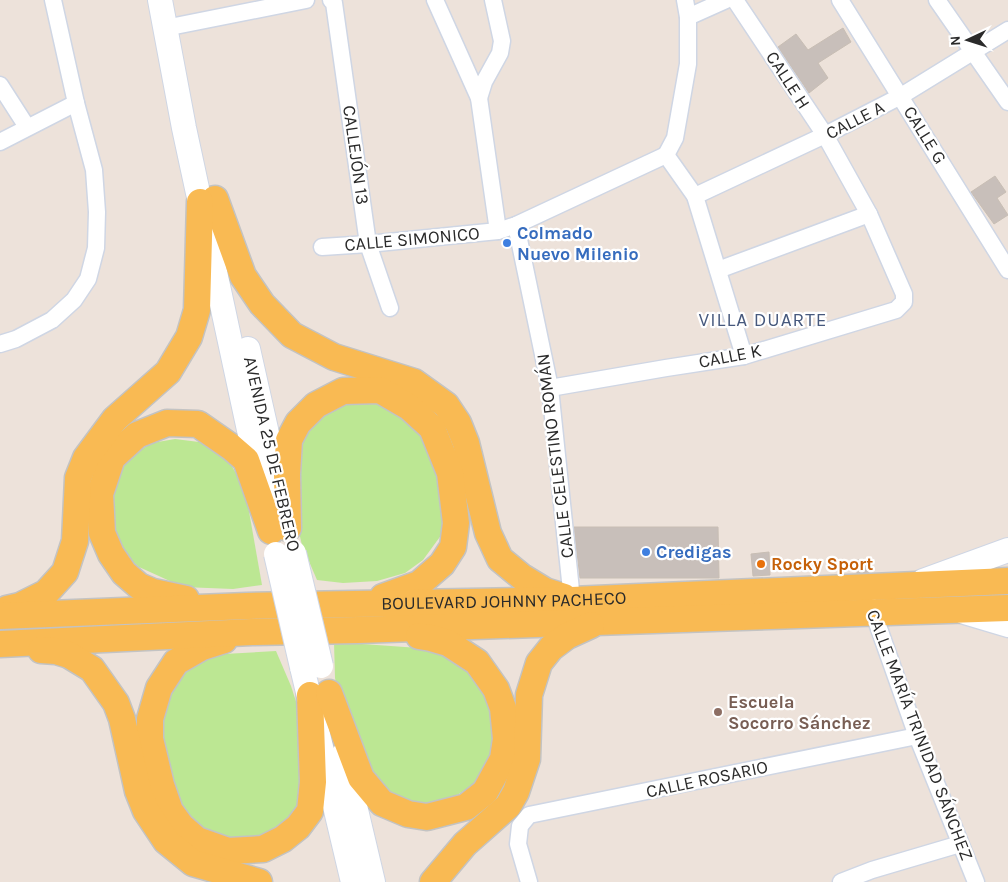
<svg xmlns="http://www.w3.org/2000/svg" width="1008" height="882" font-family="Karla,sans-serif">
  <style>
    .green { fill: #bce793 }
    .building { fill: #c8bfba; stroke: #c8beb4 }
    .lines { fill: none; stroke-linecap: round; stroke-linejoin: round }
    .minor-casing { stroke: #cfd6e4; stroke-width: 19 }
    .secondary-casing { stroke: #cfd6e4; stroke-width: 26 }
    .primary-casing { stroke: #c3c3c3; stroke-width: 29 }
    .minor { stroke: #fff; stroke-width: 16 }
    .secondary { stroke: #fff; stroke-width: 24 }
    .primary { stroke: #f9ba53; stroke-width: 26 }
    .secondary-bridge-casing { stroke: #cfd6e4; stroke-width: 26; stroke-linecap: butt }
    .secondary-bridge { stroke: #fff; stroke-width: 24 }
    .shop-dot { fill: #3f7fe0; stroke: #fff; stroke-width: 2 }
    .food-dot { fill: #e8710a; stroke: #fff; stroke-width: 2 }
    .education-dot { fill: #8d6e63; stroke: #fff; stroke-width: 2 }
    .labels { text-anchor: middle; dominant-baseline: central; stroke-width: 4.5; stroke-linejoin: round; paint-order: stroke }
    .street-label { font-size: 18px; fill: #2a2a2a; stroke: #fff }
    .shop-label { font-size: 18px; font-weight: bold; fill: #366cbe; stroke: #fff; text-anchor: start }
    .food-label { font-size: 18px; font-weight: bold; fill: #c56008; stroke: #fff; text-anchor: start }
    .education-label { font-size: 18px; font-weight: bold; fill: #785e54; stroke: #fff; text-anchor: start }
    .neighbourhood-label { font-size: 19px; letter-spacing: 1px; fill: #47597d; stroke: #fff }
  </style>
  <rect width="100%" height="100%" fill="#ede2da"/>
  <g class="green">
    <path d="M 350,401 L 380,402 L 409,414 L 445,474 L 442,534 L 423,560 L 405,573 L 377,581 L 343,583 L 317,580 L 302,545 L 294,512 L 293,481 L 304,428 L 321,411 Z"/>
    <path d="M 175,439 L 199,442 L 211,447 L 230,463 L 242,484 L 247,500 L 262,585 L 233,589 L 183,587 L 139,567 L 123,553 L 112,532 L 112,484 L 131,456 L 152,443 Z"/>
    <path d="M 334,642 L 419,648 L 446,652 L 486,684 L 498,737 L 490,763 L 474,784 L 451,799 L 424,806 L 380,795 L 344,720 L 335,678 Z"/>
    <path d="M 276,651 L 291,686 L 300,714 L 309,769 L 295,816 L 271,833 L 243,841 L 214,840 L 180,816 L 158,731 L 165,703 L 178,679 L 196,664 L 224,654 Z"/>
  </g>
  <g class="building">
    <path d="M 843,28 L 851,42 L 818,63 L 828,78 L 809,93 L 778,47 L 796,34 L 808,50 Z"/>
    <path d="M 995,176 L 1006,192 L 997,198 L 1008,215 L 994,224 L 971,192 Z"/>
    <path d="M 574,527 L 718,527 L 719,578 L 580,578 Z"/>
    <path d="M 769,552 L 770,575 L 753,576 L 751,554 Z"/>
    <path d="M 872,559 L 872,572 L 857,573 L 856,560 Z"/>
  </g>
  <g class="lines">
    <g class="minor-casing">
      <g id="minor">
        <path d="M 331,0 L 334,3 L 368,244 L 390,308"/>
        <path d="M 435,0 L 479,98 L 498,231"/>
        <path d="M 840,0 L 1008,270"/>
        <path d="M 937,0 L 1008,102"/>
        <path d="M 688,17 L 726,0"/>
        <path d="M 165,28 L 306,0"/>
        <path d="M 0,85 L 27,127"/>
        <path d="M 479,98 L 484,82 L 500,53 L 502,41 L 493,0"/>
        <path d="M 0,142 L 76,103"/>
        <path d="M 666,155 L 695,196 L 744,356"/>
        <path d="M 666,155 L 675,138 L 688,64 L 688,17 L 685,0"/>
        <path d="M 695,196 L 825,135 L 901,96 L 1008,30"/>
        <path d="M 516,225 L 550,388 L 572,600"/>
        <path d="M 322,247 L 368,244 L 498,231 L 516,225 L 666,155"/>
        <path d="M 718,270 L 869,214"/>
        <path d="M 0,344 L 16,339 L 52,320 L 74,300 L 88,279 L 96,248 L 97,212 L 94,170 L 76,103 L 53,0"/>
        <path d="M 550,388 L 666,368 L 744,356 L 896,310 L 904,302 L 904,294 L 869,214 L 825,135 L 735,0"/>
        <path d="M 871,606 L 917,736 L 976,882"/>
        <path d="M 961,615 L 1008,629"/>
        <path d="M 529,882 L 518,844 L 520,826 L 529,815 L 917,736"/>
        <path d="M 841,882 L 872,870 L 960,844"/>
      </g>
    </g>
    <g class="secondary-casing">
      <g id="secondary">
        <path d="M 160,0 L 184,128 L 260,481"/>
        <path d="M 248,349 L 281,496"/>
        <path d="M 923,581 L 1008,550"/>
        <path d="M 302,667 L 353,882"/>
        <path d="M 343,755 L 373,882"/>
      </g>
    </g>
    <g class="primary-casing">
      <g id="primary">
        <path d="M 215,199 L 243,276 L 262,304 L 292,335 L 334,357 L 414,382 L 446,405 L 458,423 L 466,443 L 488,533 L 500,559 L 522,577 L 545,591 L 564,597"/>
        <path d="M 288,528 L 287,474 L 289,440 L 298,423 L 316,405 L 343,391 L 380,390 L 409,407 L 432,428 L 450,473 L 456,523 L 453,547 L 442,564 L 419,584 L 383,597"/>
        <path d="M 186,599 L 153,592 L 139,586 L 124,573 L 111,554 L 102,533 L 100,494 L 112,458 L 137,435 L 167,423 L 198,424 L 231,447 L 246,460 L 271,531"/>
        <path d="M 7,609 L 20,606 L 46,593 L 65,572 L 75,541 L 78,478 L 86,458 L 115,419 L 168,372 L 189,337 L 197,310 L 200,202"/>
        <path id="s1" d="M 0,616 L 247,606 L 572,600 L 1008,581"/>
        <path d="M 224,640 L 202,647 L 176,662 L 159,688 L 150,719 L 150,739 L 161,785 L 170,811 L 181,826 L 197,840 L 228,851 L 263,849 L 283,839 L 298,827 L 310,811 L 313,782 L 310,695"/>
        <path d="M 0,644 L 252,632 L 358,630 L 1008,608"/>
        <path d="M 41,650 L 56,651 L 69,655 L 92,669 L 116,703 L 122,719 L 138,791 L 146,811 L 166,841 L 193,863 L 259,882"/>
        <path d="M 329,693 L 361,778 L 382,803 L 408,814 L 427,817 L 466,807 L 485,792 L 503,759 L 506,739 L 503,708 L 496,689 L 477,662 L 448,643 L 431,638 L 419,636"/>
        <path d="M 433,882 L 465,844 L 508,806 L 516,792 L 527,759 L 529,695 L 539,663 L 551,648 L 567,636 L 591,625"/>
      </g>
    </g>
    <use href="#minor" class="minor"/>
    <use href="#secondary" class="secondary"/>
    <use href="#primary" class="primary"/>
    <g class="secondary-bridge-casing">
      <g id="secondary-bridge">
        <path d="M 294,553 L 321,666"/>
        <path d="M 276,554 L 302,667"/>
      </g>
    </g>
    <use href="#secondary-bridge" class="secondary-bridge"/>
  </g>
  <g class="shop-dot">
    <circle cx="507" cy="243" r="5"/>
    <circle cx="646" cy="552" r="5"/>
  </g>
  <circle class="food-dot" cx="761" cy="564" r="5"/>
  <circle class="education-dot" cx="718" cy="712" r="5"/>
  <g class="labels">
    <g class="street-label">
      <text transform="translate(788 80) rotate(57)">CALLE H</text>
      <text transform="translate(855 120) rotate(-27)">CALLE A</text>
      <text transform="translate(925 135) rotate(58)">CALLE G</text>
      <text transform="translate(356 155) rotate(82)">CALLEJÓN 13</text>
      <text transform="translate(412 239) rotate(-5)">CALLE SIMONICO</text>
      <text transform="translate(730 356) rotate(-11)">CALLE K</text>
      <text transform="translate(272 454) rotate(77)">AVENIDA 25 DE FEBRERO</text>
      <text transform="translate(555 456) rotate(-97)">CALLE CELESTINO ROMÁN</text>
      <text stroke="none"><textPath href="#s1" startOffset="504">BOULEVARD JOHNNY PACHECO</textPath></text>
      <text transform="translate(920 735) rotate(69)">CALLE MARÍA TRINIDAD SÁNCHEZ</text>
      <text transform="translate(707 779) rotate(-12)">CALLE ROSARIO</text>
    </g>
    <g class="shop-label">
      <text x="517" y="233">Colmado<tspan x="517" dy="21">Nuevo Milenio</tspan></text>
      <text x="656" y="552">Credigas</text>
    </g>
    <g class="food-label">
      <text x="771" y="564">Rocky Sport</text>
    </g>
    <g class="education-label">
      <text x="728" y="702">Escuela<tspan x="728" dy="21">Socorro Sánchez</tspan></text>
    </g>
    <g class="neighbourhood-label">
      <text x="763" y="320">VILLA DUARTE</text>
    </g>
  </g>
  <g transform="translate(968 40) rotate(266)" stroke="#ffffff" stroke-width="4" paint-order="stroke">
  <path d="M0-4L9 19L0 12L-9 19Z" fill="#2a2a2a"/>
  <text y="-8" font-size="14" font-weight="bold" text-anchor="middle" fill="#2a2a2a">N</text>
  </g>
</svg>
